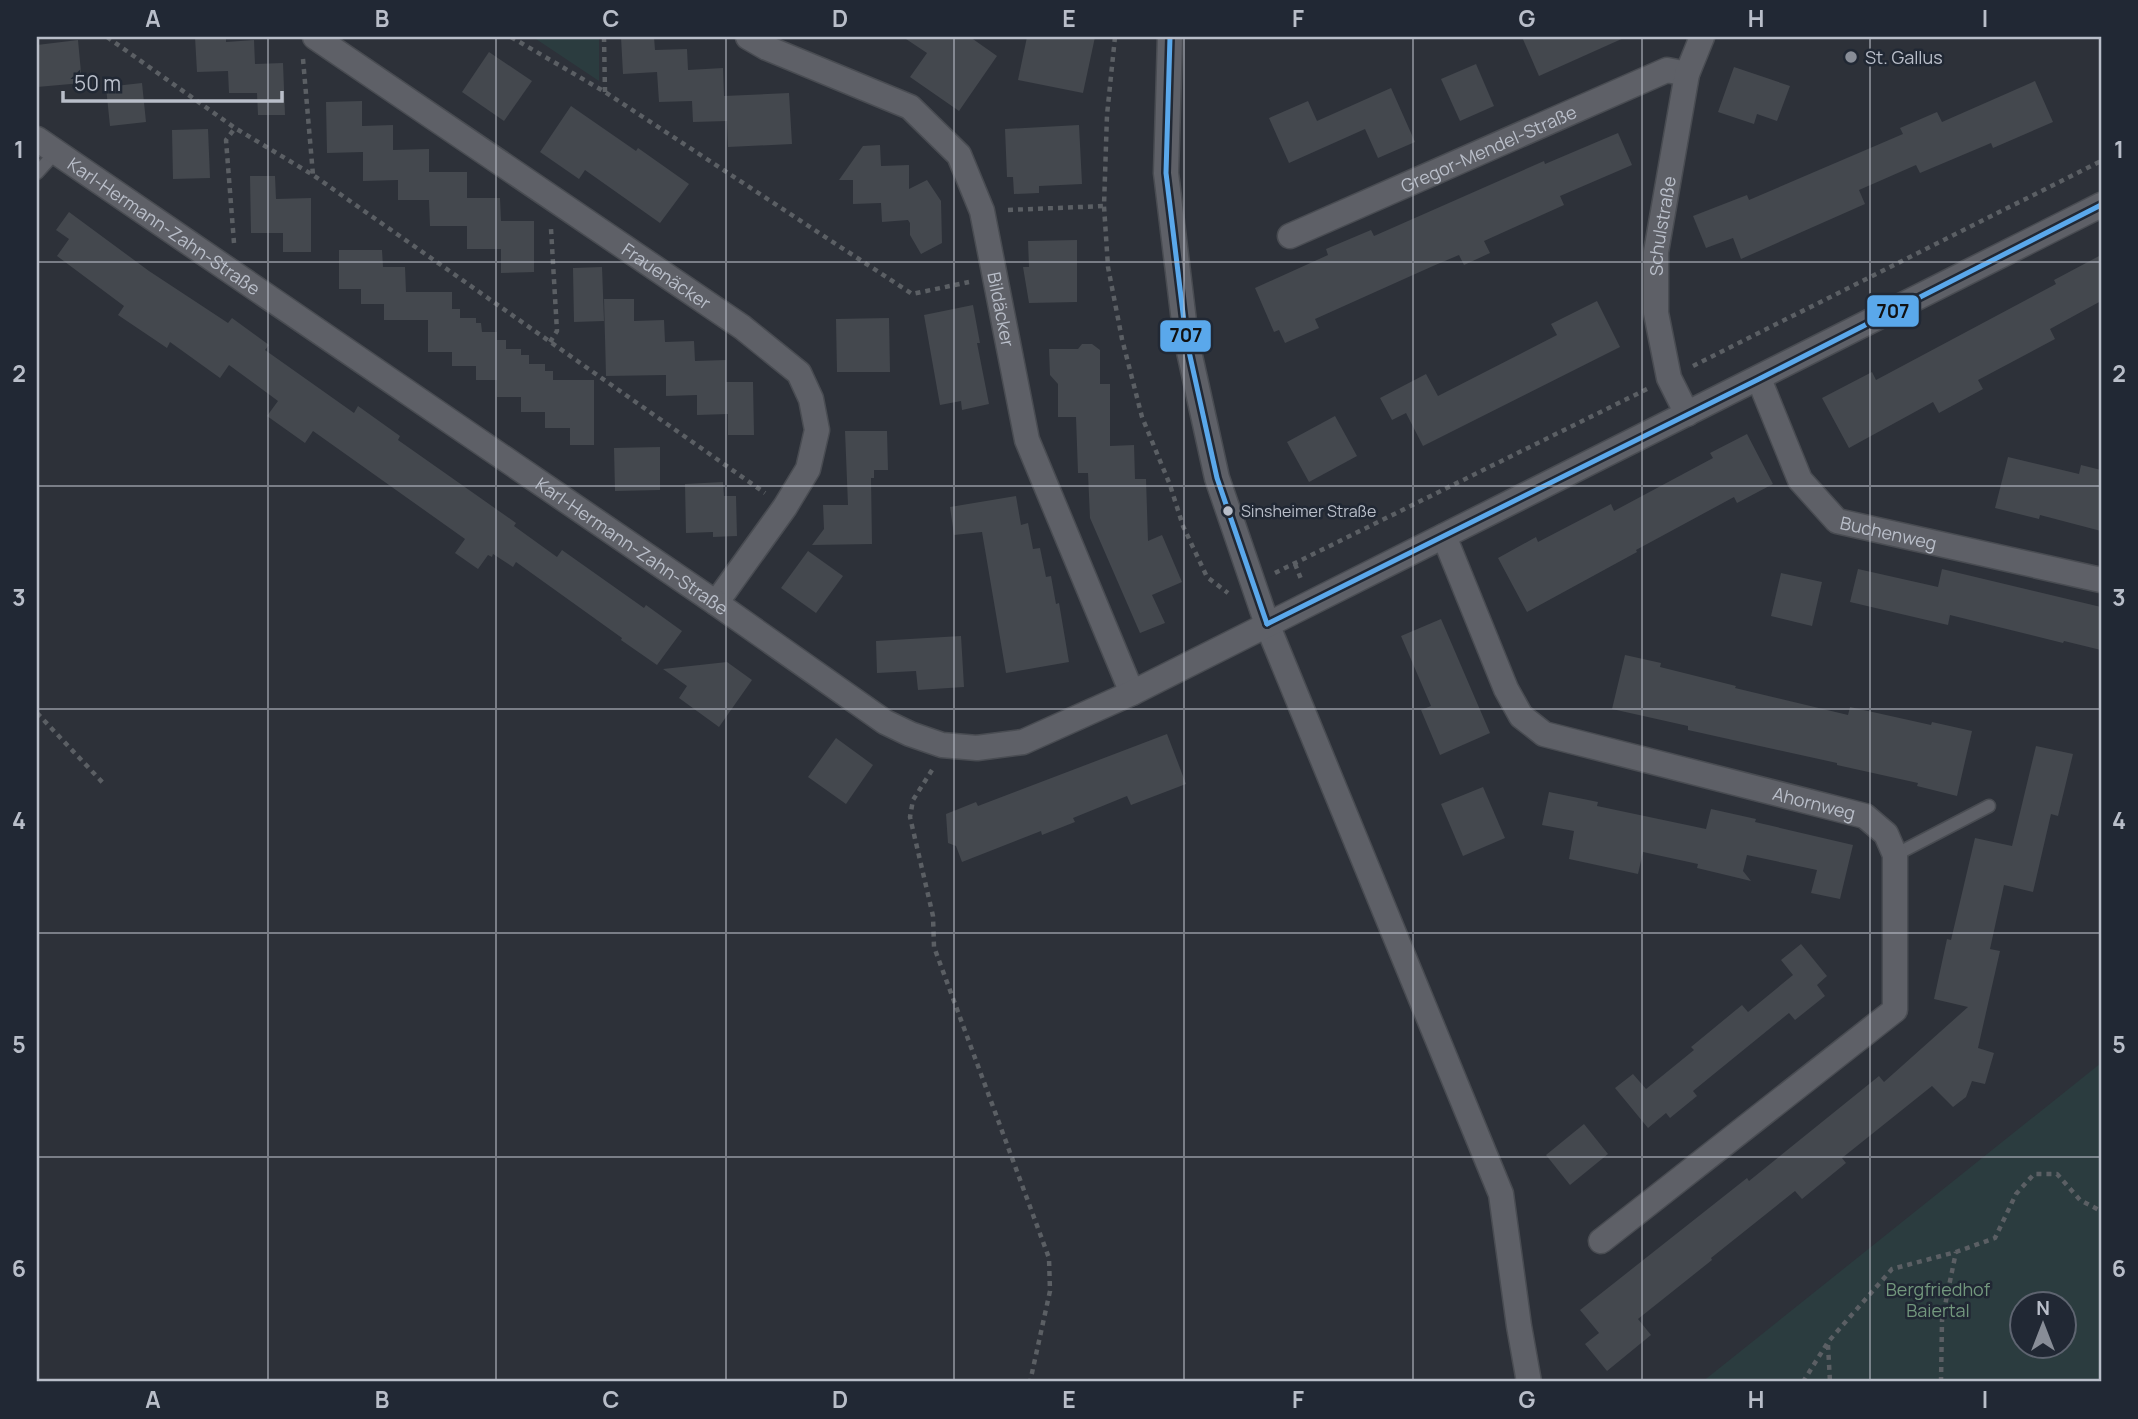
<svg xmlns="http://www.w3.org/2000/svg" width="2138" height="1419" font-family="Manrope,sans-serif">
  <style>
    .green { fill: #2b3c3f; fill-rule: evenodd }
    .building { fill: #44484e }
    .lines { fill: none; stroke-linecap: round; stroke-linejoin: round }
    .lane-casing { stroke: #494c52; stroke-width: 15 }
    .street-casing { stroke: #494c52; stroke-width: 27 }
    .path { stroke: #5b5f64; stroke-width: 4.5; stroke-dasharray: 5 5; stroke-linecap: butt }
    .lane { stroke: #5e6067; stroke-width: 12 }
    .street { stroke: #5e6067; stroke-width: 24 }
    .bus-1-casing { stroke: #212834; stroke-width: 10 }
    .bus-1 { stroke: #5aa8eb; stroke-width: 5 }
    .grid { fill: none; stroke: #b9bec9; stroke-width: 2; stroke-opacity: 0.55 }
    .poi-dot { fill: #888d97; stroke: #212834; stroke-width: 2.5 }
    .bus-dot { fill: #b9bec9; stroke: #212834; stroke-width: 2.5 }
    .labels { text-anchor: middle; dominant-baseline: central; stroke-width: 5; stroke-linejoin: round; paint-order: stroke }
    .bus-label { font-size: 16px; fill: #b9bec9; stroke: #212834; text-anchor: start }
    .poi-label { font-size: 18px; fill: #b9bec9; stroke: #212834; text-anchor: start }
    .street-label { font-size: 18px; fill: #b9bec9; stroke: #212834 }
    .park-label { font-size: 18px; fill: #72977d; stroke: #212834 }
    .line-badge { stroke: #212834; stroke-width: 2.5 }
    .pale-badge-label { font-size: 19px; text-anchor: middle; font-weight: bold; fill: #111 }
    .neatline { fill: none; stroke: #b9bec9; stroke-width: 2.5 }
    .grid-label { font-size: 23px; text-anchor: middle; font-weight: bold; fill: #b9bec9 }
  </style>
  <rect width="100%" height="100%" fill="#2d3139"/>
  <g class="green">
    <path d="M 533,37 L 599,37 L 599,81 Z"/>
    <path d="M 2101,1063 L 2101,1382 L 1702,1382 ZM 2022,1304 L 2064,1304 L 2064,1346 L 2022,1346 Z"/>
  </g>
  <g class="building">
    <path d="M 195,37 L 226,37 L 226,42 L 254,40 L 255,64 L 283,63 L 285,115 L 258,115 L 257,93 L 229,93 L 228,71 L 197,72 Z"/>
    <path d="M 621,37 L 654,37 L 655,50 L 687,49 L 688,70 L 723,68 L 724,96 L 789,93 L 792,144 L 728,147 L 727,121 L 693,122 L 692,101 L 659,102 L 657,72 L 623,74 Z"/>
    <path d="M 903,37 L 970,37 L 997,56 L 959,111 L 910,77 L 927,53 Z"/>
    <path d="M 1027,37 L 1095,37 L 1083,93 L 1018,80 Z"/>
    <path d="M 1522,37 L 1626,37 L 1539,76 Z"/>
    <path d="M 78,40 L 82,83 L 37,87 L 37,45 Z"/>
    <path d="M 489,52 L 532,81 L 504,121 L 462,92 Z"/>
    <path d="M 1476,64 L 1494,106 L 1460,121 L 1441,79 Z"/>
    <path d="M 1734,67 L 1790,86 L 1777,121 L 1757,114 L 1754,124 L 1718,112 Z"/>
    <path d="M 2035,81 L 2053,122 L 1993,148 L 1991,143 L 1920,173 L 1916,165 L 1859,190 L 1865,204 L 1741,259 L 1733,238 L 1706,248 L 1693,216 L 1747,195 L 1749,200 L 1903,134 L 1900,128 L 1937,112 L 1942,122 Z"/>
    <path d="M 142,83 L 146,122 L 110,126 L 106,87 Z"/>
    <path d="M 1391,88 L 1415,142 L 1378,158 L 1365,129 L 1289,163 L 1269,118 L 1308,101 L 1317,121 Z"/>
    <path d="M 362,101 L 362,126 L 393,125 L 393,150 L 429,149 L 429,172 L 467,172 L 467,198 L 500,198 L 501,221 L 534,221 L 534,272 L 501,273 L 501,249 L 467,249 L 467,226 L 430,226 L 429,200 L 398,200 L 398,180 L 363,181 L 363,152 L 327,153 L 326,102 Z"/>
    <path d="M 571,106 L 636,151 L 638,148 L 689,184 L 660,223 L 585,170 L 579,179 L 540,152 Z"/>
    <path d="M 1079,125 L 1082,184 L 1039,186 L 1039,193 L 1014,194 L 1013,177 L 1007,177 L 1005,129 Z"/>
    <path d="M 208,129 L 210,178 L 173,179 L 172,130 Z"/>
    <path d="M 1618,133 L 1632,165 L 1560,196 L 1564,205 L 1484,241 L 1490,253 L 1464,265 L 1459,255 L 1433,266 L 1315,319 L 1319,328 L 1285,343 L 1279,330 L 1274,332 L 1255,288 L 1328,255 L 1326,249 L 1371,230 L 1374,236 L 1544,161 L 1545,164 Z"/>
    <path d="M 880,145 L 881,166 L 909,165 L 909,189 L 927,180 L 941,201 L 942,243 L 921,254 L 910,235 L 910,223 L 908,220 L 882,222 L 881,203 L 853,204 L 853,180 L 839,180 L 863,146 Z"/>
    <path d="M 250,176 L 275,176 L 276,199 L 311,198 L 311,252 L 283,252 L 283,233 L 251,233 Z"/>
    <path d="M 69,212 L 149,271 L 228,323 L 232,318 L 269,345 L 265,350 L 354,413 L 358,406 L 400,436 L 398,440 L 516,523 L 514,526 L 557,557 L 562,550 L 644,608 L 646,605 L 682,631 L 657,665 L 621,640 L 622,638 L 516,562 L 513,567 L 493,554 L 492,557 L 488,555 L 478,569 L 455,553 L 465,539 L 313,431 L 305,443 L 267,416 L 278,401 L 229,365 L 220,378 L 170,342 L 167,348 L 118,315 L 124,306 L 57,256 L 69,239 L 56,230 Z"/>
    <path d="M 1077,240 L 1077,302 L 1029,303 L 1023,267 L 1029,267 L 1028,241 Z"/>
    <path d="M 339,250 L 382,250 L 383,267 L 405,267 L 406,292 L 452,292 L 452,309 L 460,309 L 460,318 L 476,318 L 476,323 L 481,323 L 482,332 L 497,332 L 497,340 L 506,340 L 506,349 L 521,349 L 521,355 L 529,355 L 529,364 L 545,364 L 545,371 L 553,371 L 553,380 L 594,380 L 594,445 L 570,445 L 570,428 L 545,428 L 545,412 L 521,412 L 521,397 L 497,397 L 497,380 L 476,380 L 476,366 L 452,366 L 452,352 L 428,352 L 428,320 L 384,320 L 384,304 L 361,304 L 361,289 L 339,289 Z"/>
    <path d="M 2101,255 L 2101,301 L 2050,329 L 2055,339 L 1978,380 L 1983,389 L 1939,413 L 1933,402 L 1849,448 L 1822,398 L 1872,372 L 1876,380 L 2056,284 L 2054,280 Z"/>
    <path d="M 602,267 L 604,321 L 574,322 L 573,268 Z"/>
    <path d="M 604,299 L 634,299 L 634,321 L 664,320 L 665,342 L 694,341 L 695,361 L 726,360 L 726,382 L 753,382 L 754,435 L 728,435 L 728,414 L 697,415 L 697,395 L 666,396 L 666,375 L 606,376 Z"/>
    <path d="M 1597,301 L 1620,347 L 1423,446 L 1406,413 L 1392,420 L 1380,398 L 1426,374 L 1438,396 L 1557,335 L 1551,324 Z"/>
    <path d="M 973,305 L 980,343 L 977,343 L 989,404 L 962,410 L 961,401 L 940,405 L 924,315 Z"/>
    <path d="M 889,318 L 890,372 L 837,372 L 836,319 Z"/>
    <path d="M 1082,344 L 1092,344 L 1100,350 L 1100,384 L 1110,384 L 1110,446 L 1134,445 L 1135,479 L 1146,479 L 1148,541 L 1162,535 L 1182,582 L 1152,595 L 1165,623 L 1140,633 L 1090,518 L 1088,473 L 1078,473 L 1076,417 L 1058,417 L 1058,384 L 1050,375 L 1049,349 L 1078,349 Z"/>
    <path d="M 1335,416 L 1357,456 L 1309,482 L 1287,442 Z"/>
    <path d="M 845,431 L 887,431 L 888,470 L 874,470 L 874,478 L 871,478 L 872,544 L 812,545 L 824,529 L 823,505 L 848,505 Z"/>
    <path d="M 1747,434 L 1773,484 L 1737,503 L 1734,497 L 1636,550 L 1637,552 L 1527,612 L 1498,558 L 1536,537 L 1538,542 L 1611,504 L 1614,511 L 1713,458 L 1710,453 Z"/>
    <path d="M 660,447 L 660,490 L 615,491 L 614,448 Z"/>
    <path d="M 2008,457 L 2079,474 L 2081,465 L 2101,470 L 2101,531 L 2040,515 L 2039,519 L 1995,508 Z"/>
    <path d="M 723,482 L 724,496 L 736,496 L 737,536 L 713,537 L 713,532 L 686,533 L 685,484 Z"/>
    <path d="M 1016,496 L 1021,525 L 1028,523 L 1033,549 L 1040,548 L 1046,577 L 1051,576 L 1056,604 L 1059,603 L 1069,662 L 1006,673 L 982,532 L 954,535 L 950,507 Z"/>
    <path d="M 808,551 L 843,576 L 816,613 L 781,588 Z"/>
    <path d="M 1858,569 L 1938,587 L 1942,569 L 2101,607 L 2101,650 L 2064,641 L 2063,643 L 1950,615 L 1948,625 L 1850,602 Z"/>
    <path d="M 1781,573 L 1822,582 L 1812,626 L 1771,616 Z"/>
    <path d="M 1441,619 L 1490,733 L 1440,755 L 1421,710 L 1431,706 L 1401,636 Z"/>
    <path d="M 961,636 L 964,687 L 918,690 L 916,671 L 877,673 L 876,641 Z"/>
    <path d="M 1625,655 L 1661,663 L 1660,667 L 1736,686 L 1735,688 L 1848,715 L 1850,707 L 1931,725 L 1932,722 L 1972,731 L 1957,796 L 1917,786 L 1918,783 L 1837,765 L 1837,763 L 1688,730 L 1688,726 L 1612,709 Z"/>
    <path d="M 727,662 L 752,680 L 719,727 L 679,698 L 687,686 L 663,669 Z"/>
    <path d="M 1167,734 L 1186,784 L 1131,805 L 1127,796 L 1073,818 L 1075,822 L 1042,835 L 1041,831 L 962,862 L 956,846 L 948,843 L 946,814 L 976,802 L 978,806 Z"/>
    <path d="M 836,738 L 873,765 L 846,804 L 808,777 Z"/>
    <path d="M 2036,746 L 2073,754 L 2058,816 L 2051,814 L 2033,892 L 2004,885 L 1990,949 L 2000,951 L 1978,1048 L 1994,1053 L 1985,1084 L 1972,1081 L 1966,1097 L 1953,1107 L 1932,1086 L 1842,1158 L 1846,1163 L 1802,1199 L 1795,1191 L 1711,1258 L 1712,1260 L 1638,1319 L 1651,1335 L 1607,1371 L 1585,1344 L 1599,1333 L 1580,1310 L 1747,1178 L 1749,1181 L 1879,1076 L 1884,1082 L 1968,1007 L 1934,999 L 1947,939 L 1951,940 L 1975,838 L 2012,846 Z"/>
    <path d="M 1483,787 L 1505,838 L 1463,856 L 1441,804 Z"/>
    <path d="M 1549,792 L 1598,802 L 1597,806 L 1706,829 L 1711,809 L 1756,819 L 1755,822 L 1853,845 L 1840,899 L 1811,893 L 1817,870 L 1747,855 L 1743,871 L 1751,881 L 1697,868 L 1698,864 L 1643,852 L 1638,874 L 1569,859 L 1574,831 L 1542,825 Z"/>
    <path d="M 1801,944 L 1827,976 L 1817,985 L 1825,996 L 1795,1020 L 1789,1013 L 1693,1091 L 1697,1096 L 1670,1118 L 1666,1113 L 1648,1128 L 1615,1088 L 1633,1074 L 1646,1089 L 1694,1050 L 1691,1047 L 1742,1005 L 1748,1012 L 1793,975 L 1781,960 Z"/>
    <path d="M 1584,1124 L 1608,1154 L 1570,1185 L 1546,1155 Z"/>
  </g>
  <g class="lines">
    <g class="lane-casing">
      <g id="lane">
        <path d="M 37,173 L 56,152"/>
        <path d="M 1895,855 L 1989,806"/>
      </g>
    </g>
    <g class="street-casing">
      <g id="street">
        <path id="s1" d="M 315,37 L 742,327 L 799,373 L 811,399 L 817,430 L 808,469 L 785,507 L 716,603"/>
        <path id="s2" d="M 748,37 L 767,48 L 910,107 L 959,155 L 982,211 L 1027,440 L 1132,693"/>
        <path d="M 1170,37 L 1166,173 L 1186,338 L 1217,478 L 1267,624 L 1501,1194 L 1519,1326 L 1529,1382"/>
        <path id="s3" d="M 37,139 L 716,603 L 885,722 L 910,734 L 942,745 L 977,748 L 1023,742 L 1132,693 L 2101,205"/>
        <path id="s4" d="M 1290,236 L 1667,70 L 1687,74"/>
        <path id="s5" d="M 1759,379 L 1800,480 L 1837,521 L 2101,580"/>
        <path id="s6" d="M 1687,414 L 1669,378 L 1656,313 L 1656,252 L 1687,74 L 1702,37"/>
        <path id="s7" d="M 1444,536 L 1506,689 L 1521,716 L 1544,734 L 1865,816 L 1886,834 L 1895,855 L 1895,1010 L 1601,1241"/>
      </g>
    </g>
    <g class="path">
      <path d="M 107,37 L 235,128 L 313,175 L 765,493"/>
      <path d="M 511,37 L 605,92 L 912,294 L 969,282"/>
      <path d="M 604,37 L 605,92"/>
      <path d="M 1115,37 L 1107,115 L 1104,206 L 1108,267 L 1122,339 L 1142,417 L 1170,485 L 1183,526 L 1207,577 L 1228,593"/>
      <path d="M 303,59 L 313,175"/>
      <path d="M 1008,210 L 1104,206"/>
      <path d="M 234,243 L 226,140 L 235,128"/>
      <path d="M 550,342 L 557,331 L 551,229"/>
      <path d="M 1693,366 L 2101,161"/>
      <path d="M 1295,564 L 1301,579"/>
      <path d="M 1275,573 L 1647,389"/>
      <path d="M 37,713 L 104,784"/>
      <path d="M 932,770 L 913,800 L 910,817 L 933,916 L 934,947 L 1049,1258 L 1050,1291 L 1030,1382"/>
      <path d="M 1828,1345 L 1830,1382"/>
      <path d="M 1803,1382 L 1828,1342 L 1892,1269 L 1956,1252 L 1995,1238 L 2016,1194 L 2034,1174 L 2057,1174 L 2080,1200 L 2101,1211"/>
      <path d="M 1941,1382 L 1942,1320 L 1956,1252"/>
    </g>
    <use href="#lane" class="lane"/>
    <use href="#street" class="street"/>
    <g class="bus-1-casing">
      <g id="bus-1">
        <path d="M 1170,37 L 1166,173 L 1186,338 L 1217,478 L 1267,624"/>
        <path d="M 1267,624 L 1759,379 L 2101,205"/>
      </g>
    </g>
    <use href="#bus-1" class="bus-1"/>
  </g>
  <path class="grid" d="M 268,37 L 268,1382M 496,37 L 496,1382M 726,37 L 726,1382M 954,37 L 954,1382M 1184,37 L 1184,1382M 1413,37 L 1413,1382M 1642,37 L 1642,1382M 1870,37 L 1870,1382M 37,262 L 2101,262M 37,486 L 2101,486M 37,709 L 2101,709M 37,933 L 2101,933M 37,1157 L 2101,1157"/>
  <circle class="poi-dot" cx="1851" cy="57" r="7"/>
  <circle class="bus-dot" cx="1228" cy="511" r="6"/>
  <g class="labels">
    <g class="bus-label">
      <text x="1241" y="511">Sinsheimer Straße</text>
    </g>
    <g class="poi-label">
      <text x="1865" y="57">St. Gallus</text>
    </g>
    <g class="street-label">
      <text stroke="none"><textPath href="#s4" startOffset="217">Gregor-Mendel-Straße</textPath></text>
      <text stroke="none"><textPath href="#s3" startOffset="154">Karl-Hermann-Zahn-Straße</textPath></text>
      <text stroke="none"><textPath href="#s6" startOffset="194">Schulstraße</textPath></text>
      <text stroke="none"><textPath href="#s1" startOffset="425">Frauenäcker</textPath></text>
      <text stroke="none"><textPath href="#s2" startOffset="406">Bildäcker</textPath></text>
      <text stroke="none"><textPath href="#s5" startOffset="217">Buchenweg</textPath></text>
      <text stroke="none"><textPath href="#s3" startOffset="721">Karl-Hermann-Zahn-Straße</textPath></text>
      <text stroke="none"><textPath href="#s7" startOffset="504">Ahornweg</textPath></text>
    </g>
    <g class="park-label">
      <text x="1938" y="1289">Bergfriedhof<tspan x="1938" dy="21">Baiertal</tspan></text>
    </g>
  </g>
  <g class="line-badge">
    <rect x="1866" y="294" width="54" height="34" rx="7" fill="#5aa8eb"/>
    <rect x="1159" y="319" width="53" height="34" rx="7" fill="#5aa8eb"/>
  </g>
  <g class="pale-badge-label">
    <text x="1893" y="318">707</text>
    <text x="1186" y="342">707</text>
  </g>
  <rect width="2138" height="1419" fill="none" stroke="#212834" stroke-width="77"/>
  <g transform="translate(2043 1325)"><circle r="33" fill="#212834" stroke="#5e6470" stroke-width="2"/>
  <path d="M0-5L12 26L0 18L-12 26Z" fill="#888d97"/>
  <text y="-10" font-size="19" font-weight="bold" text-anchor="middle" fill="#b9bec9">N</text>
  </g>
  <path d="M63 91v10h219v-10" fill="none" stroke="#b9bec9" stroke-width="3.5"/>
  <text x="74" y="91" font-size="21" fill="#b9bec9" stroke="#212834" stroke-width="5" paint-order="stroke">50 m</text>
  <rect x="38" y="38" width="2062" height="1342" class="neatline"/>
  <g class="grid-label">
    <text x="153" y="27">A</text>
    <text x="382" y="27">B</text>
    <text x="611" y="27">C</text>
    <text x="840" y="27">D</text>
    <text x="1069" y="27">E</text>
    <text x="1298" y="27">F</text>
    <text x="1527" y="27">G</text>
    <text x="1756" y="27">H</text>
    <text x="1985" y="27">I</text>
    <text x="19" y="158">1</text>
    <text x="2119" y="158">1</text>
    <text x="19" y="382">2</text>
    <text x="2119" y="382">2</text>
    <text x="19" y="606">3</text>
    <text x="2119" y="606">3</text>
    <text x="19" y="829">4</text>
    <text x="2119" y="829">4</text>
    <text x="19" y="1053">5</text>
    <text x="2119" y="1053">5</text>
    <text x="19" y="1277">6</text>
    <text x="2119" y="1277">6</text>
    <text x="153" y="1408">A</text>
    <text x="382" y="1408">B</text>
    <text x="611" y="1408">C</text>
    <text x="840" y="1408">D</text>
    <text x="1069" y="1408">E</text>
    <text x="1298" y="1408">F</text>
    <text x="1527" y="1408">G</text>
    <text x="1756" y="1408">H</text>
    <text x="1985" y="1408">I</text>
  </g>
</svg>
